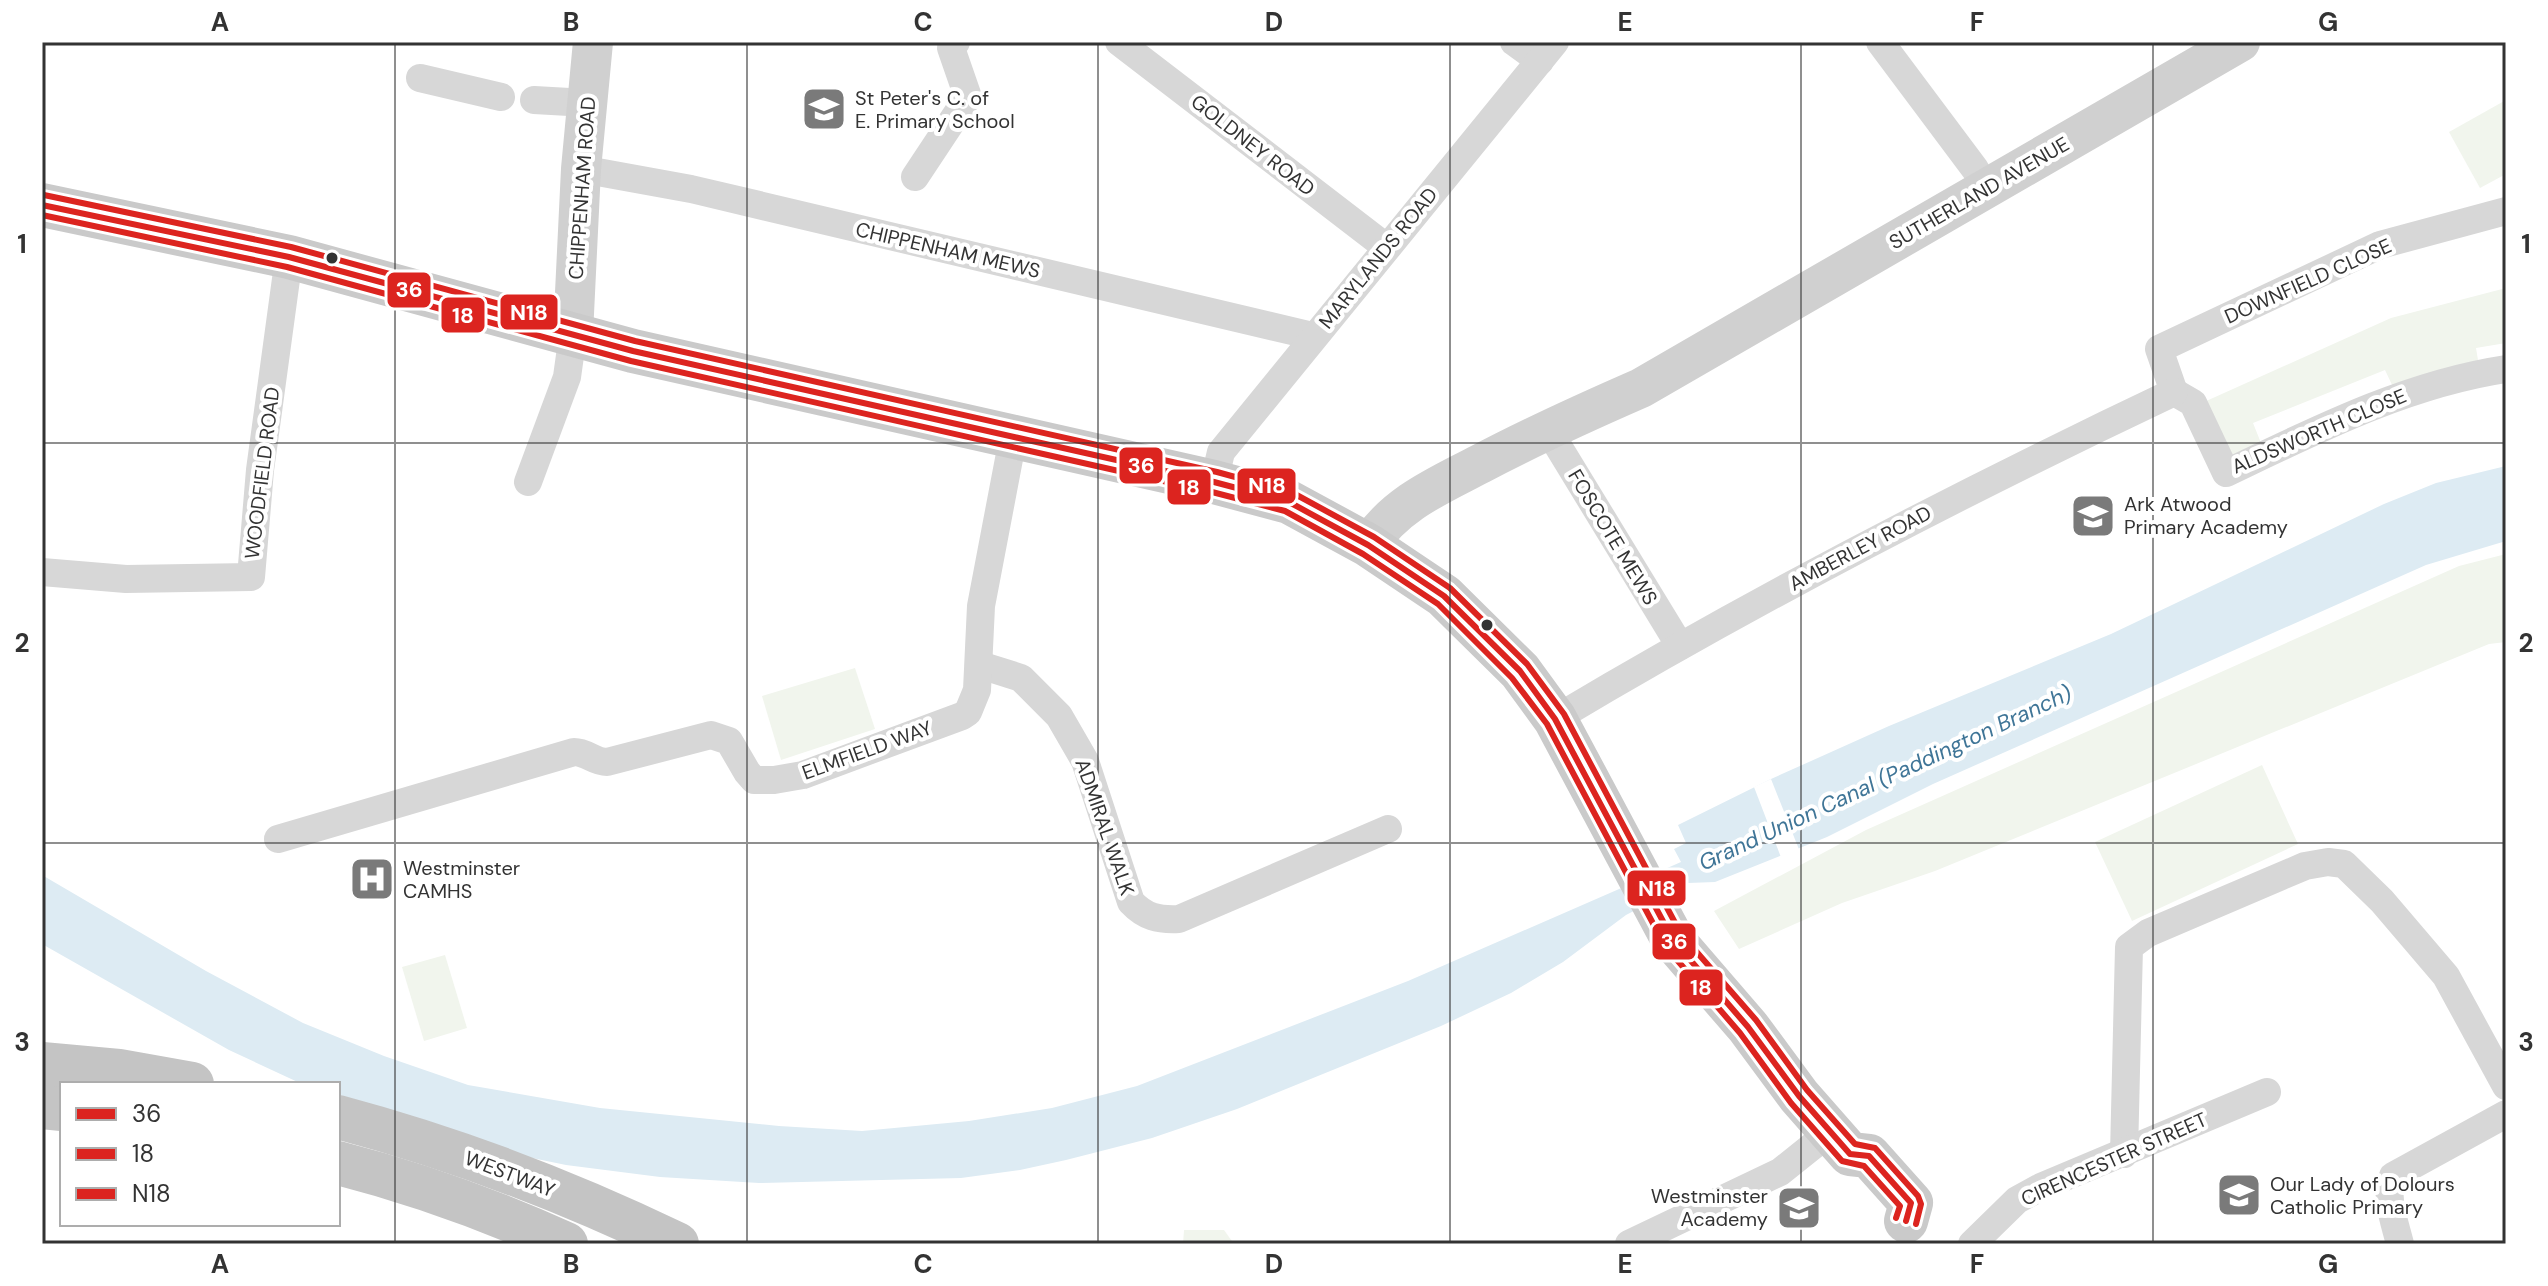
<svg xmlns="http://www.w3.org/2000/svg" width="2548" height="1286" font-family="'DM Sans',sans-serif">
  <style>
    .green { fill: #f1f5ed }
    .water { fill: #ddebf3 }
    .pier { fill: #fff }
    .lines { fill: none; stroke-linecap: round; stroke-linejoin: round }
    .street { stroke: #d7d7d7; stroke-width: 28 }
    .secondary { stroke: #d0d0d0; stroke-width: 40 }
    .primary { stroke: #cacaca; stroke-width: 44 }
    .highway { stroke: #c4c4c4; stroke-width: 44 }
    .bus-1-casing { stroke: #fff; stroke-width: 12 }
    .bus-2-casing { stroke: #fff; stroke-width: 12 }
    .bus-3-casing { stroke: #fff; stroke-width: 12 }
    .bus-1 { stroke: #dc241f; stroke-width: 6 }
    .bus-2 { stroke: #dc241f; stroke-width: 6 }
    .bus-3 { stroke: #dc241f; stroke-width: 6 }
    .grid { fill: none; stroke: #333; stroke-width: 2; stroke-opacity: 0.55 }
    .bus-dot { fill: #333; stroke: #fff; stroke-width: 3 }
    .labels { text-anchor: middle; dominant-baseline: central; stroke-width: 8; stroke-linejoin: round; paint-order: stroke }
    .poi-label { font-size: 20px; fill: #333; stroke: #fff; text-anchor: start }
    .street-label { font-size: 20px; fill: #333; stroke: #fff }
    .water-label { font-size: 22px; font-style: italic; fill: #3f7597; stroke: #fff }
    .line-badge { stroke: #fff; stroke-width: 3 }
    .badge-label { font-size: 22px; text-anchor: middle; font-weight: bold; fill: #fff }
    .neatline { fill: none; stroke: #333; stroke-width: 3 }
    .grid-label { font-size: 26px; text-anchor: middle; font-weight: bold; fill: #333 }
  </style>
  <rect width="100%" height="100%" fill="#fff"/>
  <g class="green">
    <path d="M 2506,100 L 2506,174 L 2480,188 L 2449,132 Z"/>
    <path d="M 2506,288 L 2506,343 L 2476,348 L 2479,366 L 2393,387 L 2385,370 L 2253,423 L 2261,443 L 2231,458 L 2204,402 L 2391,318 Z"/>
    <path d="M 2506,554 L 2506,642 L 2489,644 L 1935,871 L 1842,903 L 1739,949 L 1714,911 L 1866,830 L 2459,566 Z"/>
    <path d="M 855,668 L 875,729 L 781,760 L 762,696 Z"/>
    <path d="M 2262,765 L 2298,844 L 2132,921 L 2095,842 Z"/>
    <path d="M 445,955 L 467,1028 L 424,1041 L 402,967 Z"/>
    <path d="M 1184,1230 L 1224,1230 L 1234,1244 L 1183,1244 Z"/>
  </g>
  <path class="water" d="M 2506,466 L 2506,541 L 2426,565 L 1933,784 L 1827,837 L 1715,882 L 1688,883 L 1626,915 L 1563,962 L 1511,993 L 1441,1026 L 1237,1109 L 1152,1138 L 1066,1160 L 1020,1170 L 961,1178 L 759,1183 L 660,1177 L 566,1165 L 484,1148 L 338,1101 L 338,1084 L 302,1084 L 229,1050 L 42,944 L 42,875 L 206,971 L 303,1023 L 384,1056 L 468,1085 L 600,1108 L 779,1126 L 862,1131 L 969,1121 L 1052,1108 L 1137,1086 L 1408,981 L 1681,862 L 1674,849 L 1686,843 L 1678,825 L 1771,779 L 1889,726 L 2111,634 L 2384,504 L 2436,483 Z"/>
  <path class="pier" d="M 1771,779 L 1800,852 L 1782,860 L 1754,787 Z"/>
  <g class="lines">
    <g class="street">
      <path d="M 1119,42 L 1386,247"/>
      <path d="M 1514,42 L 1540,61"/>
      <path d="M 1880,42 L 1975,169 L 1986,188"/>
      <path d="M 420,78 L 501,97"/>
      <path d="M 534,100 L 587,103"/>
      <path d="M 581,169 L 691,189 L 1313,336"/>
      <path d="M 915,177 L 968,97 L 951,48 L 956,42"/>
      <path d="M 2174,392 L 2159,349 L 2380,245 L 2506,211"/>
      <path d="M 2174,392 L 2193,403 L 2226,473 C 2316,430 2407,384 2506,369"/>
      <path d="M 1547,428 L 1680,646"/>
      <path d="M 528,482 L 567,377 L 573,334"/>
      <path d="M 1214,482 L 1221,452 L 1555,42"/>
      <path d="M 42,572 L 126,579 L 251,577 L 260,470 L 289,257"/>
      <path d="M 980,665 L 1021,678 L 1059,716 L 1085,761 L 1131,902 C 1145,917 1158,920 1179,919 L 1388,829"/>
      <path d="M 1555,719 C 1756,599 1963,492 2174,392"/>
      <path d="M 278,839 L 574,752 C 587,752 594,762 607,762 L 711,735 L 729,741 L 747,772 L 754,780 L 774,780 L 803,775 L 962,716 L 968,712 L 977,690 L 981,606 L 1013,438"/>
      <path d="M 2124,1154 L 2129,947 L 2148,933 L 2305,866 L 2328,862 L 2344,864 L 2382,901 L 2446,976 L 2506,1086"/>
      <path d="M 1629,1244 L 1780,1172 L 1830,1132"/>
      <path d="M 1972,1244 L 2017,1200 L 2041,1187 L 2267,1092"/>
      <path d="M 2400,1244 C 2395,1223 2384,1196 2393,1176 L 2506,1114"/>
    </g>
    <g class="secondary">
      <path d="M 573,334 L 581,169 L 593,42"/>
      <path d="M 1368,545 C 1397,503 1436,487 1480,464 C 1533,436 1586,412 1641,388 L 2240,42"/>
    </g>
    <path class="primary" d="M 42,205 L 289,257 L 633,351 L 1214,482 L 1289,502 L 1368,545 L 1444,596 L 1520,671 L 1555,719 L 1673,940 L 1748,1027 L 1799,1096 L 1850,1154 L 1869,1156 L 1911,1203 L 1906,1221"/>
    <g class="highway">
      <path d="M 42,1064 L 119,1071 L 192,1084"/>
      <path d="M 42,1107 L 62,1109"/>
      <path d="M 338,1117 C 454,1148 569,1192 677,1244"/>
      <path d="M 338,1163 C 416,1183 493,1211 566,1244"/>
    </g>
    <g class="bus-1-casing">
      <path id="bus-1" d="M 42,205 L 289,257 L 633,351 L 1214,482 L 1289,502 L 1368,545 L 1444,596 L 1520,671 L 1555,719 L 1673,940 L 1748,1027 L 1799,1096 L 1850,1154 L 1869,1156 L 1911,1203 L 1906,1221"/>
    </g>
    <g class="bus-2-casing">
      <path id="bus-2" d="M 42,215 L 287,267 L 631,361 L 1212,492 L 1285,511 L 1363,554 L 1438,604 L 1512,678 L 1547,724 L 1665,946 L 1740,1033 L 1791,1103 L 1842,1161 L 1864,1166 L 1900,1206 L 1896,1218"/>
    </g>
    <g class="bus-3-casing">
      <path id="bus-3" d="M 44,195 L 291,247 L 635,341 L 1217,472 L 1293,493 L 1374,537 L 1450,588 L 1527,664 L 1564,714 L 1681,934 L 1756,1020 L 1807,1090 L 1855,1144 L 1875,1148 L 1918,1196 L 1921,1204 L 1916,1224"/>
    </g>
    <use href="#bus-1" class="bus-1"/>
    <use href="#bus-2" class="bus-2"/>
    <use href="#bus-3" class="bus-3"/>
  </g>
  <path class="grid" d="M 395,42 L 395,1244M 747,42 L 747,1244M 1098,42 L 1098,1244M 1450,42 L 1450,1244M 1801,42 L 1801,1244M 2153,42 L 2153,1244M 42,443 L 2506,443M 42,843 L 2506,843"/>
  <defs>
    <g id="school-square" transform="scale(2.3)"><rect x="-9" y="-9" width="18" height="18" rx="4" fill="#7a7a7a" stroke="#fff"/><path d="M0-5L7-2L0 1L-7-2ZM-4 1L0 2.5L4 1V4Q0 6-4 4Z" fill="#fff"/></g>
    <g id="hospital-square" transform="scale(2.3)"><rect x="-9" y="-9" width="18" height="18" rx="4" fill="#7a7a7a" stroke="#fff"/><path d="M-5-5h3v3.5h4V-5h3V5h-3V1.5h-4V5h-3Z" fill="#fff"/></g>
  </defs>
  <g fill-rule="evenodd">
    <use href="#school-square" x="824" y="109"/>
    <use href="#school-square" x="2093" y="516"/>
    <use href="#hospital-square" x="372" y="879"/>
    <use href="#school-square" x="2239" y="1195"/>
    <use href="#school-square" x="1799" y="1208"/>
  </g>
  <g class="bus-dot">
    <circle cx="332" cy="258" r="7"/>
    <circle cx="1487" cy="625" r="7"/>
  </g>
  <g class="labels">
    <g class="poi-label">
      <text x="855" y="98">St Peter's C. of<tspan x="855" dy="23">E. Primary School</tspan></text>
      <text x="2124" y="504">Ark Atwood<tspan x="2124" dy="23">Primary Academy</tspan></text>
      <text x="403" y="868">Westminster<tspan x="403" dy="23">CAMHS</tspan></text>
      <text x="2270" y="1184">Our Lady of Dolours<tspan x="2270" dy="23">Catholic Primary</tspan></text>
      <text x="1768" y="1196" text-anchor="end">Westminster<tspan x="1768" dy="23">Academy</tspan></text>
    </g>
    <g class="street-label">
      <text transform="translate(1253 145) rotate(38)">GOLDNEY ROAD</text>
      <text transform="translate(582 188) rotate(-86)">CHIPPENHAM ROAD</text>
      <text transform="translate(1979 193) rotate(-30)">SUTHERLAND AVENUE</text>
      <text transform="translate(948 250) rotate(13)">CHIPPENHAM MEWS</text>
      <text transform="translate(1378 258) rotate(-51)">MARYLANDS ROAD</text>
      <text transform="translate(2308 281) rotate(-24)">DOWNFIELD CLOSE</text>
      <text transform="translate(2319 431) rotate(-23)">ALDSWORTH CLOSE</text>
      <text transform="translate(262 473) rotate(-83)">WOODFIELD ROAD</text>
      <text transform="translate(1613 537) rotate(59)">FOSCOTE MEWS</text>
      <text transform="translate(1860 548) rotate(-28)">AMBERLEY ROAD</text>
      <text transform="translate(867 750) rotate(-20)">ELMFIELD WAY</text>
      <text transform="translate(1105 827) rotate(71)">ADMIRAL WALK</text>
      <text transform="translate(2114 1159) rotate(-24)">CIRENCESTER STREET</text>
      <text transform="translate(510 1174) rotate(21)">WESTWAY</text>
    </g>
    <g class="water-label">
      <text transform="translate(1885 778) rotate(-25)">Grand Union Canal (Paddington Branch)</text>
    </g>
  </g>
  <g class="line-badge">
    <rect x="386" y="271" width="46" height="38" rx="8" fill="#dc241f"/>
    <rect x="499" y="293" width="60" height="38" rx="8" fill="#dc241f"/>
    <rect x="440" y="296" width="46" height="38" rx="8" fill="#dc241f"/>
    <rect x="1118" y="446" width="46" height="39" rx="8" fill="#dc241f"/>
    <rect x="1236" y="467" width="61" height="38" rx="8" fill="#dc241f"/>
    <rect x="1166" y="468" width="46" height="38" rx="8" fill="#dc241f"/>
    <rect x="1626" y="869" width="61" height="38" rx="8" fill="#dc241f"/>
    <rect x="1651" y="922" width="46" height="39" rx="8" fill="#dc241f"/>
    <rect x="1678" y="968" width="46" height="39" rx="8" fill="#dc241f"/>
  </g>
  <g class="badge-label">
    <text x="409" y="297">36</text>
    <text x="529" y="320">N18</text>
    <text x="463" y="323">18</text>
    <text x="1141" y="473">36</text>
    <text x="1267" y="493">N18</text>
    <text x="1189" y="495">18</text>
    <text x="1657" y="896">N18</text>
    <text x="1674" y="949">36</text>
    <text x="1701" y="995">18</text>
  </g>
  <rect width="2548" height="1286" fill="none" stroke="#ffffff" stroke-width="88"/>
  <rect x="60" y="1082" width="280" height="144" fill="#ffffff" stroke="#adadad" stroke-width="2"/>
  <rect x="76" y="1108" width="40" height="12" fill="#dc241f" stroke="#adadad" stroke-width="2"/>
  <text x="132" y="1122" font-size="24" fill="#333333">36</text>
  <rect x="76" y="1148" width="40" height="12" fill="#dc241f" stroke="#adadad" stroke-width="2"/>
  <text x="132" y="1162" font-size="24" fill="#333333">18</text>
  <rect x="76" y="1188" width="40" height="12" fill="#dc241f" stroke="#adadad" stroke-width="2"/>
  <text x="132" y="1202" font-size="24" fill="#333333">N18</text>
  <rect x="44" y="44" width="2460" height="1198" class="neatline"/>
  <g class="grid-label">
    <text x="220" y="31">A</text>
    <text x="571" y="31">B</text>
    <text x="923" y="31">C</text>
    <text x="1274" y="31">D</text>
    <text x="1625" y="31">E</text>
    <text x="1977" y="31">F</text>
    <text x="2328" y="31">G</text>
    <text x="22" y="253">1</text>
    <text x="2526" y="253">1</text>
    <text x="22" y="652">2</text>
    <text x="2526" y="652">2</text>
    <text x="22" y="1051">3</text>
    <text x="2526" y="1051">3</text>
    <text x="220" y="1273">A</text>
    <text x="571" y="1273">B</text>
    <text x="923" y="1273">C</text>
    <text x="1274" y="1273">D</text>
    <text x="1625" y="1273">E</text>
    <text x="1977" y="1273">F</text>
    <text x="2328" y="1273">G</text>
  </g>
</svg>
